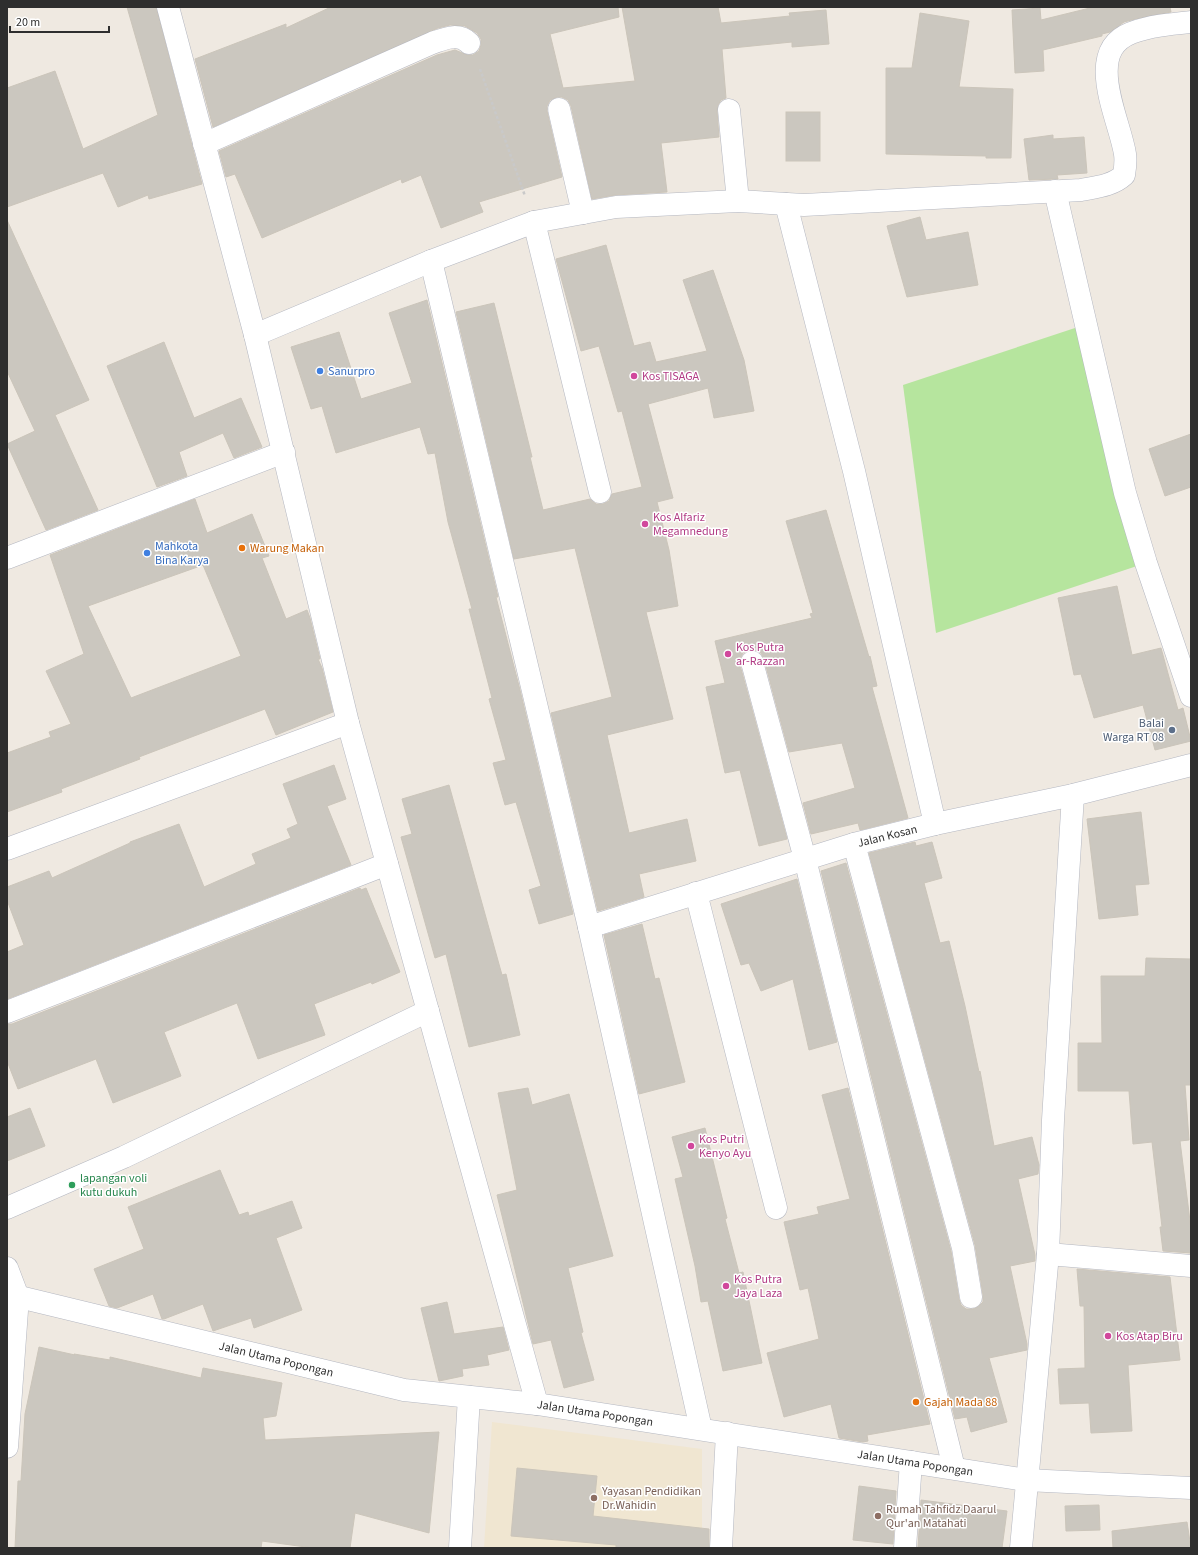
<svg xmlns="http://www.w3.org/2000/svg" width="1198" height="1555" font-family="'Source Sans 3',sans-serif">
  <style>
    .education { fill: #f0e6d1 }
    .green { fill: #b6e59e }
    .building { fill: #cbc7bf; stroke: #cbc5ba; fill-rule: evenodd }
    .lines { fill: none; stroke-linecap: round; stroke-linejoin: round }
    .minor-casing { stroke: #b4b7c1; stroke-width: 23 }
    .path { stroke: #c9c9c9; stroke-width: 2.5; stroke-dasharray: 3 2; stroke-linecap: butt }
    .minor { stroke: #fff; stroke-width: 22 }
    .shop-dot { fill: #3f7fe0; stroke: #fff; stroke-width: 1.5 }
    .hotel-dot { fill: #d1479c; stroke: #fff; stroke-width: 1.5 }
    .food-dot { fill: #e8710a; stroke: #fff; stroke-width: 1.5 }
    .service-dot { fill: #5c6f8a; stroke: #fff; stroke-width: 1.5 }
    .leisure-dot { fill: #2e9e5b; stroke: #fff; stroke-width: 1.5 }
    .education-dot { fill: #8d6e63; stroke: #fff; stroke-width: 1.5 }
    .labels { text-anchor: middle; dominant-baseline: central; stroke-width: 3; stroke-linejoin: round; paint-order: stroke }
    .shop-label { font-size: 12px; fill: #366cbe; stroke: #fff; text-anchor: start }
    .hotel-label { font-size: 12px; fill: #b23c85; stroke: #fff; text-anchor: start }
    .food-label { font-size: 12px; fill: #c56008; stroke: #fff; text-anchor: start }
    .service-label { font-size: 12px; fill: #4e5e75; stroke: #fff; text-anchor: end }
    .street-label { font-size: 12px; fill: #2e2e2e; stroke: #fff }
    .leisure-label { font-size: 12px; fill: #27864d; stroke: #fff; text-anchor: start }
    .education-label { font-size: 12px; fill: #785e54; stroke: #fff; text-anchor: start }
  </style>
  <rect width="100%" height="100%" fill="#efe9e1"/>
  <path class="education" d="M 492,1422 L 702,1449 L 702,1548 L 484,1548 Z"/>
  <path class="green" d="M 1087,324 L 1146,563 L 936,633 L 903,385 Z"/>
  <g class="building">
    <path d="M 127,7 L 156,7 L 202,184 L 149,199 L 148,195 L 118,207 L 103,173 L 7,207 L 7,88 L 55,71 L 83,149 L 158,115 Z"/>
    <path d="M 331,7 L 618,7 L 619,17 L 550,34 L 563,88 L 635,81 L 622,7 L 718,7 L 721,23 L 790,16 L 789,13 L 826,10 L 829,44 L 792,47 L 792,42 L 722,49 L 726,98 L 721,100 L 718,105 L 717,111 L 719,137 L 661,143 L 667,192 L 615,195 L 592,199 L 571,106 L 568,100 L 562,97 L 557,97 L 550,100 L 547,106 L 547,111 L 562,177 L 479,202 L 483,212 L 441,228 L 421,175 L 402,183 L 401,179 L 262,238 L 235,174 L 226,177 L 219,151 L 437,55 L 455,50 L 467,55 L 473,55 L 479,51 L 481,45 L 481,39 L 477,33 L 465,26 L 450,25 L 438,28 L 213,127 L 195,59 L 286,24 L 286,28 Z"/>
    <path d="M 1094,7 L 1170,7 L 1171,12 L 1135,19 L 1124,22 L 1110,32 L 1102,34 L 1102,36 L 1043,50 L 1044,71 L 1015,73 L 1012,10 L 1040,8 L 1041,20 Z"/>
    <path d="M 920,13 L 969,21 L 959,87 L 1013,89 L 1011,158 L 986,158 L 986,156 L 886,154 L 886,68 L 912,68 Z"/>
    <rect x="786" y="112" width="34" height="49"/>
    <path d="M 1053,135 L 1053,139 L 1084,137 L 1087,173 L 1057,175 L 1058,179 L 1029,180 L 1024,139 Z"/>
    <path d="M 920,217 L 926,240 L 968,232 L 978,285 L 907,297 L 887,226 Z"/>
    <path d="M 7,220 L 89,400 L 55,415 L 98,510 L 46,530 L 7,444 L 35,431 L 7,371 Z"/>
    <path d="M 606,245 L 634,346 L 650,342 L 656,362 L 707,351 L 683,280 L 713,270 L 744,360 L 754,411 L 714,418 L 708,388 L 648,404 L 673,498 L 657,502 L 669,550 L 678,606 L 646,612 L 673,719 L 607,735 L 629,833 L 687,819 L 696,861 L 639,874 L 644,897 L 598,911 L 551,713 L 612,697 L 575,548 L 514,559 L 456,312 L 494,303 L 532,457 L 530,457 L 543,510 L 590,499 L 596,504 L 603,504 L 609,501 L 612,494 L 642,487 L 622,411 L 618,412 L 599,346 L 581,351 L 556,259 Z"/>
    <path d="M 427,300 L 498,597 L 496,597 L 520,690 L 573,914 L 539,924 L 529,890 L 541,886 L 516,802 L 505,805 L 493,763 L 506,760 L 489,699 L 492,698 L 469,609 L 472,609 L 448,522 L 435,453 L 428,454 L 420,427 L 336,453 L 322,406 L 311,409 L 291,347 L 339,332 L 361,399 L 412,383 L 389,313 Z"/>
    <path d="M 164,342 L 194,418 L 241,398 L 262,447 L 234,458 L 223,433 L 179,452 L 187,476 L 157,487 L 107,366 Z"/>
    <path d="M 1191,434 L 1191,487 L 1165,496 L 1149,449 Z"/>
    <path d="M 195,499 L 207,533 L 252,514 L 269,556 L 262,558 L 286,619 L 307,610 L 310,618 L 320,659 L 318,659 L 322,668 L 333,712 L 276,735 L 265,709 L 139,757 L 140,759 L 61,789 L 62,792 L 7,812 L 7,753 L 51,737 L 49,732 L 71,724 L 46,671 L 84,654 L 50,555 ZM 203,565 L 241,656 L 131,698 L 88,606 Z"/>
    <path d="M 826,510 L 869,657 L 870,656 L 877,686 L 872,687 L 908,818 L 860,830 L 858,823 L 811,834 L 803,803 L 855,788 L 842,743 L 789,752 L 764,659 L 761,653 L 755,650 L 749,650 L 743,653 L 740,659 L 740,665 L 787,839 L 759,846 L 740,770 L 725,773 L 706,687 L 725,683 L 715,641 L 812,618 L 810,614 L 813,613 L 786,521 Z"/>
    <path d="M 1117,586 L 1132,655 L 1161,648 L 1178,710 L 1183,708 L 1191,741 L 1155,750 L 1143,705 L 1094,718 L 1081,674 L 1074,675 L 1058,598 Z"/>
    <path d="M 334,765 L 346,799 L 327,806 L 351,865 L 7,999 L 7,952 L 24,945 L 7,900 L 7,887 L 49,871 L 52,878 L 130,843 L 130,842 L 179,824 L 204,887 L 256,864 L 252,854 L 291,838 L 287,829 L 298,824 L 283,784 Z"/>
    <path d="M 449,785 L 502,975 L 506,974 L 520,1035 L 469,1047 L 446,954 L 435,958 L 401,837 L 412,834 L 402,799 Z"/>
    <path d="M 1141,812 L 1149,884 L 1135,885 L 1138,915 L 1099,919 L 1087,819 Z"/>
    <path d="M 915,842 L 916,846 L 932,842 L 942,878 L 924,883 L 940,943 L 949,941 L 965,1006 L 979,1072 L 980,1071 L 994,1146 L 1032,1137 L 1039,1165 L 1038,1174 L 1018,1179 L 1035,1255 L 1035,1261 L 1010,1266 L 1027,1344 L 1027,1350 L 989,1358 L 1007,1422 L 971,1432 L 967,1417 L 955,1419 L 821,871 L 846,863 L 951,1251 L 959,1299 L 961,1305 L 966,1309 L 973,1309 L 979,1306 L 983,1302 L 983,1295 L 975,1245 L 869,853 Z"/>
    <path d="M 797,879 L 837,1042 L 809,1050 L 793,979 L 761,991 L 749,963 L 741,965 L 721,904 Z"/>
    <path d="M 360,888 L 361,890 L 366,888 L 400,972 L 372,984 L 371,982 L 314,1004 L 325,1035 L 258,1059 L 237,1003 L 164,1032 L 181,1076 L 113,1103 L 96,1059 L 18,1089 L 7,1061 L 7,1024 L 12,1024 Z"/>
    <path d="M 642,924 L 655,979 L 659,978 L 685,1082 L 639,1094 L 604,935 Z"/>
    <path d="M 1146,958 L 1191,959 L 1191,1085 L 1185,1085 L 1189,1140 L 1180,1141 L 1191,1229 L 1191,1253 L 1163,1251 L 1160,1227 L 1162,1227 L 1152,1142 L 1133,1144 L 1129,1091 L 1078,1091 L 1078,1043 L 1102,1043 L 1101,976 L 1145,976 Z"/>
    <path d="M 528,1088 L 532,1105 L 569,1094 L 613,1256 L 568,1268 L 583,1332 L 581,1333 L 594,1380 L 564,1388 L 551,1340 L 533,1344 L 497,1195 L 517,1190 L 498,1093 Z"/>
    <path d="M 848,1088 L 930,1424 L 867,1435 L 868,1441 L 863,1442 L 839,1438 L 831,1404 L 784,1417 L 767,1353 L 819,1339 L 808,1288 L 800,1290 L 784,1222 L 819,1214 L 817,1207 L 850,1199 L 822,1095 Z"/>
    <path d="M 30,1108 L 45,1146 L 7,1161 L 7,1117 Z"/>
    <path d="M 705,1128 L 727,1218 L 725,1219 L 739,1273 L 743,1272 L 762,1363 L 723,1371 L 708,1301 L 701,1302 L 695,1266 L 675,1179 L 683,1177 L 672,1137 Z"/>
    <path d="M 220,1170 L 239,1215 L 248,1212 L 249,1216 L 292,1201 L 302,1228 L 276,1238 L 302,1310 L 254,1328 L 251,1318 L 213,1331 L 203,1304 L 164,1319 L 162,1319 L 153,1294 L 117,1308 L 109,1306 L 94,1269 L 144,1249 L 128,1207 Z"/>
    <path d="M 1077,1269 L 1170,1277 L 1180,1360 L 1128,1365 L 1132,1431 L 1091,1433 L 1089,1403 L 1060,1404 L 1058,1369 L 1085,1368 L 1084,1306 L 1080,1306 Z"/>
    <path d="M 447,1302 L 454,1334 L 503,1327 L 509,1350 L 487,1355 L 489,1365 L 462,1369 L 463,1376 L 439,1381 L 421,1308 Z"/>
    <path d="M 39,1347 L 75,1355 L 74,1354 L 110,1360 L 110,1357 L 201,1378 L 203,1368 L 282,1383 L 276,1416 L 263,1418 L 265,1440 L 439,1432 L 429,1533 L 355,1513 L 350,1548 L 313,1548 L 262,1541 L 261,1548 L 15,1548 L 18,1481 L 21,1481 L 25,1414 Z"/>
    <path d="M 517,1468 L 597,1476 L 593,1516 L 709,1529 L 709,1548 L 616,1548 L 616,1545 L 511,1536 Z"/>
    <path d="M 859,1486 L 896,1491 L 893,1544 L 853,1540 Z"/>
    <path d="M 921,1500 L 1007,1511 L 1002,1548 L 918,1547 Z"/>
    <path d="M 1099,1505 L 1100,1530 L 1066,1531 L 1065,1506 Z"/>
    <path d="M 1187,1522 L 1191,1548 L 1113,1548 L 1112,1531 Z"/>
  </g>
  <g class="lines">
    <g class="minor-casing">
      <g id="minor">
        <path d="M 168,7 L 255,335 L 348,723 L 537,1404"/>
        <path d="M 559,109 L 583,213"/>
        <path d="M 729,110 L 738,201"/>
        <path d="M 204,144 L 432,43 C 444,39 458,32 469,43"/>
        <path d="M 1055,191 L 1125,493 L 1146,563 L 1191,696"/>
        <path d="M 786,204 L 854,471 L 935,824"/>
        <path d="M 534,222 L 600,492"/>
        <path d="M 431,261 L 589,927 L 701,1429"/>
        <path d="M 255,335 L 431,261 L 534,222 L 616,207 L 738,201 L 804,205 L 1081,190 C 1096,187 1112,186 1124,175 C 1125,169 1126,161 1125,154 C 1120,120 1083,52 1131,33 C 1150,26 1171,24 1191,22"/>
        <path d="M 7,558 L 284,452"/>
        <path d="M 752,662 L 805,859 L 954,1468"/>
        <path d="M 854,844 L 963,1248 L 971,1297"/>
        <path d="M 7,849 L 348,723"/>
        <path d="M 696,893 L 776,1208"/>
        <path id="s1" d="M 589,927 L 854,844 L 935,824 L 1073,795 L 1191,765"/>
        <path d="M 7,1012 L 387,864"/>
        <path d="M 7,1208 L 124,1157 L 428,1011"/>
        <path d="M 1048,1254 L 1191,1266"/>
        <path d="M 7,1268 L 18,1297 L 7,1447"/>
        <path id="s2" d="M 7,1294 L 404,1390 L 537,1404 L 1026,1480 L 1191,1488"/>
        <path d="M 460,1548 L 469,1397"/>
        <path d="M 721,1548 L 727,1433"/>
        <path d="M 905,1548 L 911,1462"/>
        <path d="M 1021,1548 L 1048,1254 L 1053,1120 L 1073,795"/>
      </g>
    </g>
    <path class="path" d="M 480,69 L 525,196"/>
    <use href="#minor" class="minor"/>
  </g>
  <g class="shop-dot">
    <circle cx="320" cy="371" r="4"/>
    <circle cx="147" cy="553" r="4"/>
  </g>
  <g class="hotel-dot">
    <circle cx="634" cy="376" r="4"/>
    <circle cx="645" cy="524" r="4"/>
    <circle cx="728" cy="654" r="4"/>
    <circle cx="691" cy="1146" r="4"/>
    <circle cx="726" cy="1286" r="4"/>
    <circle cx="1108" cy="1336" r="4"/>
  </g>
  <g class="food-dot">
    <circle cx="242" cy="548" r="4"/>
    <circle cx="916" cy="1402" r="4"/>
  </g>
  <circle class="service-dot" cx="1172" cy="730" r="4"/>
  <circle class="leisure-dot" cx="72" cy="1185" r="4"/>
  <g class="education-dot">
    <circle cx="594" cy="1498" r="4"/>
    <circle cx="878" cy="1516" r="4"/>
  </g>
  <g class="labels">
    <g class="shop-label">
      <text x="328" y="371">Sanurpro</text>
      <text x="155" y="546">Mahkota<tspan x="155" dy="14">Bina Karya</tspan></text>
    </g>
    <g class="hotel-label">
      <text x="642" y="376">Kos TISAGA</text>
      <text x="653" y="517">Kos Alfariz<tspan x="653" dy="14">Megamnedung</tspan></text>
      <text x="736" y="647">Kos Putra<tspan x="736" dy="14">ar-Razzan</tspan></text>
      <text x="699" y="1139">Kos Putri<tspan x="699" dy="14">Kenyo Ayu</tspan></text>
      <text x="734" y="1279">Kos Putra<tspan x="734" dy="14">Jaya Laza</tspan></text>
      <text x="1116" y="1336">Kos Atap Biru</text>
    </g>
    <g class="food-label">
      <text x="250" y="548">Warung Makan</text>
      <text x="924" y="1402">Gajah Mada 88</text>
    </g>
    <g class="service-label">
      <text x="1164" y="723">Balai<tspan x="1164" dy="14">Warga RT 08</tspan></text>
    </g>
    <g class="street-label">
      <text stroke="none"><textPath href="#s1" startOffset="312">Jalan Kosan</textPath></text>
      <text stroke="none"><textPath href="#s2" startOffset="277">Jalan Utama Popongan</textPath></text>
      <text stroke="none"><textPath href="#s2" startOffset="601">Jalan Utama Popongan</textPath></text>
      <text stroke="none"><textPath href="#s2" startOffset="925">Jalan Utama Popongan</textPath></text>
    </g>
    <g class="leisure-label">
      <text x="80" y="1178">lapangan voli<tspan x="80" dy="14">kutu dukuh</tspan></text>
    </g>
    <g class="education-label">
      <text x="602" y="1491">Yayasan Pendidikan<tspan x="602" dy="14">Dr.Wahidin</tspan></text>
      <text x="886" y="1509">Rumah Tahfidz Daarul<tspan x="886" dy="14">Qur'an Matahati</tspan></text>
    </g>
  </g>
  <rect width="1198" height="1555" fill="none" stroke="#2e2e2e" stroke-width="16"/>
  <path d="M10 26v6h99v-6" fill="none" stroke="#2e2e2e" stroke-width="2"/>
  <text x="16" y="26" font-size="12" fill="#2e2e2e" stroke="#ffffff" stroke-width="3" paint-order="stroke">20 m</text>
</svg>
